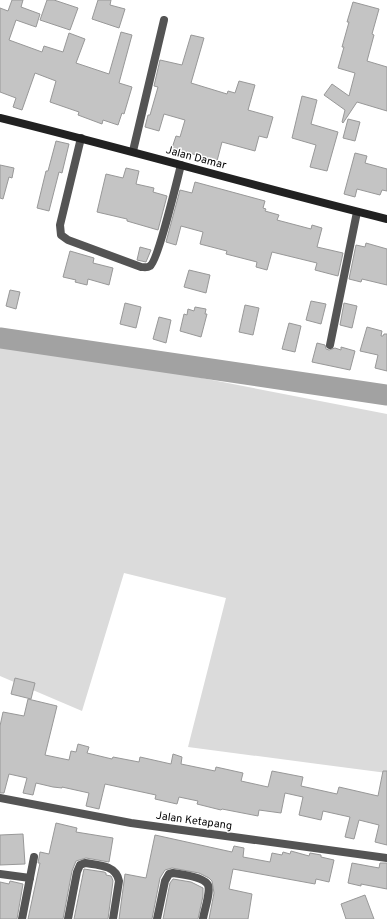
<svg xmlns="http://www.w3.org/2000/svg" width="387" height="919" font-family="Overpass,sans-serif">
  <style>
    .green { fill: #dbdbdb }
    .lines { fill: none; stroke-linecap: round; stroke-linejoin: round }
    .river { stroke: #a2a2a2; stroke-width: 21 }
    .building { fill: #c4c4c4; stroke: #989898 }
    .street { stroke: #545454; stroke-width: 8 }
    .secondary { stroke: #212121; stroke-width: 8 }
    .labels { text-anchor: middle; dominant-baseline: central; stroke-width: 3; stroke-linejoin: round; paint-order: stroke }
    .street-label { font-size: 11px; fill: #000; stroke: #fff }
  </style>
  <rect width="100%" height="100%" fill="#fff"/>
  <path class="green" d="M 0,339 L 387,414 L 387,773 L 188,747 L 226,598 L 124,573 L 82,711 L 0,676 Z"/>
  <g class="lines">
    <path class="river" d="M 0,338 L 387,395"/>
  </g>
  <g class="building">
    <path d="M 12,0 L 23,0 L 21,7 L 40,14 L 36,27 L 16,20 L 9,40 L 42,52 L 44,46 L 63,52 L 69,33 L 85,39 L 76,63 L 109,74 L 121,32 L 132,35 L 119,83 L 132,87 L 124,114 L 122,113 L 118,125 L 103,120 L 102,124 L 78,115 L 79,112 L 50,102 L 56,81 L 35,73 L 22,110 L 13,107 L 16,98 L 0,92 L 0,8 L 8,11 Z"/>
    <path d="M 47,0 L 54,0 L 78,8 L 70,30 L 40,20 Z"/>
    <path d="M 98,0 L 111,0 L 110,5 L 125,9 L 119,28 L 92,19 Z"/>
    <path d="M 353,2 L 379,9 L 372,34 L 374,35 L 367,61 L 387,67 L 387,111 L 357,102 L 343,123 L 342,122 L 345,110 L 324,95 L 332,84 L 349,96 L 355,73 L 338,68 L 344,47 L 342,47 L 349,22 L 347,22 Z"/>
    <path d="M 191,35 L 204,38 L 191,83 L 227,94 L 228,91 L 235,93 L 239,81 L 255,85 L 248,110 L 273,117 L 267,138 L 259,136 L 255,151 L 222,142 L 217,161 L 172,148 L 176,136 L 180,137 L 185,120 L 164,114 L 159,131 L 145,127 L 148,115 L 150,115 L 158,87 L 154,86 L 160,60 L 182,65 Z"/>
    <path d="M 302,96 L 317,100 L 311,124 L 338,132 L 327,171 L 310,167 L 316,145 L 292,138 Z"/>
    <path d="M 348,119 L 360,122 L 355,141 L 343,138 Z"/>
    <path d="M 56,141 L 69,144 L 62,173 L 59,172 L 49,211 L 37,208 L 46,171 L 48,171 Z"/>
    <path d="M 355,153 L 367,156 L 365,163 L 387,169 L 387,191 L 382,190 L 380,195 L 357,189 L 355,197 L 344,194 Z"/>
    <path d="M 0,165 L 14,168 L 12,178 L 9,177 L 3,199 L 0,198 Z"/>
    <path d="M 126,168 L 139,171 L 136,184 L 154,188 L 153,192 L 167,196 L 158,230 L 127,221 L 127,219 L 97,212 L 106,174 L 123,178 Z"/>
    <path d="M 195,182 L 265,201 L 263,208 L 266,209 L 265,211 L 279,215 L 277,220 L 311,229 L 312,225 L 322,228 L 317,247 L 343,253 L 338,276 L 315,270 L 317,263 L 272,252 L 267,270 L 256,267 L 257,262 L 226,254 L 227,251 L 200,244 L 203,232 L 181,226 L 176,245 L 166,242 L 180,190 L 192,193 Z"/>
    <path d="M 366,243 L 387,249 L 387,285 L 362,279 L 361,282 L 349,279 L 356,245 L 365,247 Z"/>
    <path d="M 140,247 L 151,250 L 146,262 L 137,260 Z"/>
    <path d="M 70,251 L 94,258 L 93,263 L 113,268 L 109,285 L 88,279 L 87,285 L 75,282 L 76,280 L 63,277 Z"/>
    <path d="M 189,270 L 210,275 L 206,293 L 184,287 Z"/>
    <path d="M 10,290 L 20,292 L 16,309 L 6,306 Z"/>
    <path d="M 311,301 L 326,304 L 321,324 L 306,320 Z"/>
    <path d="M 125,303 L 141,307 L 136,328 L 120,324 Z"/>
    <path d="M 344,303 L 357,306 L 352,328 L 340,325 Z"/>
    <path d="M 245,305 L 259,308 L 253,335 L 239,332 Z"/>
    <path d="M 195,307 L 206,309 L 205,314 L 207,314 L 201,337 L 180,331 L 184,314 L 187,315 L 188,309 L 194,311 Z"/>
    <path d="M 159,317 L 171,320 L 166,343 L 153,339 Z"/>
    <path d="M 289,323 L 301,326 L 295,352 L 282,349 Z"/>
    <path d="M 367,327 L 382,331 L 381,336 L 383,336 L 384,334 L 387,334 L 387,371 L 375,368 L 378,355 L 360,351 Z"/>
    <path d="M 317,343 L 325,345 L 326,349 L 329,350 L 335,348 L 341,350 L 341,347 L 355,351 L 350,370 L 312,362 Z"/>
    <path d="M 15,678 L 35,683 L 31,699 L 11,694 Z"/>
    <path d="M 28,699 L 57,706 L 45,755 L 69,760 L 71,751 L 76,752 L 78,744 L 89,747 L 87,753 L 112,759 L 113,757 L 139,762 L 140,757 L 171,764 L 173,754 L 182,757 L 181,764 L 215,771 L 216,767 L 243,773 L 241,781 L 268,787 L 272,771 L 303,777 L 301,786 L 337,794 L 339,787 L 378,796 L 383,771 L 387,771 L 387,845 L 375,842 L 379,825 L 359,820 L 354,839 L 345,837 L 350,817 L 323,811 L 321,820 L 299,815 L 303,797 L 285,793 L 281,813 L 259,810 L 258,816 L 222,809 L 221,810 L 197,804 L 198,801 L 179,797 L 177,804 L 155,799 L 156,795 L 105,784 L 99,809 L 86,806 L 89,793 L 62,787 L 62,788 L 53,787 L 36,783 L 33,795 L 23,793 L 27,778 L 9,774 L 4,793 L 0,793 L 0,726 L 3,712 L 24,716 Z"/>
    <path d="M 56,823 L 77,828 L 76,832 L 113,838 L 109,862 L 86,858 L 76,861 L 72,871 L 63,919 L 28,919 L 40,863 L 38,863 L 40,852 L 49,854 Z"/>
    <path d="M 23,834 L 25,864 L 0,865 L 0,835 Z"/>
    <path d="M 155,835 L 232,852 L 234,846 L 244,848 L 243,857 L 270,862 L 272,853 L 282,855 L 283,852 L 290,854 L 291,851 L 309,856 L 310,853 L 321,855 L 321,857 L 334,860 L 329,882 L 316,879 L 315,884 L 233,869 L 229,889 L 252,894 L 248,919 L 209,919 L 214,893 L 212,881 L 209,878 L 199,873 L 172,868 L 165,870 L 160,878 L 152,919 L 119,919 L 125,874 L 146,878 Z"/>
    <path d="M 352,863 L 379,868 L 380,863 L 387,863 L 387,889 L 361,884 L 361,886 L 348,883 Z"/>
    <path d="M 84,869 L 104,872 L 106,873 L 106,875 L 111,876 L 112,878 L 113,881 L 108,919 L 74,919 Z"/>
    <path d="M 173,879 L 191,882 L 203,888 L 203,896 L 198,919 L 163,919 L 170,883 Z"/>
    <path d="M 10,881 L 23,884 L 17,919 L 0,919 L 0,882 L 9,884 Z"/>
    <path d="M 365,895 L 374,919 L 346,919 L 341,904 Z"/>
  </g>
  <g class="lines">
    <g class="street">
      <path d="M 81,138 L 60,225 L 61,235 L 68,240 L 141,267 C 144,267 147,268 150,266 C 158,261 177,180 181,165"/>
      <path d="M 133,151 L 164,20"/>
      <path d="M 330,345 L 357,212"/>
      <path d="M 0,798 L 131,823 L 387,858"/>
      <path d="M 0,874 L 30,878"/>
      <path d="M 22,919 L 34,857"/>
      <path d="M 68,919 L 77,872 L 80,865 L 85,863 C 98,865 116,865 119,881 L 113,919"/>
      <path d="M 157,919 L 165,881 L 169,874 L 173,873 C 181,874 204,877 208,885 C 211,892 204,911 203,919"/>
    </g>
    <path class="secondary" d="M 0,118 C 129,150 258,187 387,219"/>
  </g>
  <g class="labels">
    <g class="street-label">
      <text transform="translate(196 158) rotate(15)">Jalan Damar</text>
      <text transform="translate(194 821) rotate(8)">Jalan Ketapang</text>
    </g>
  </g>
</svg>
